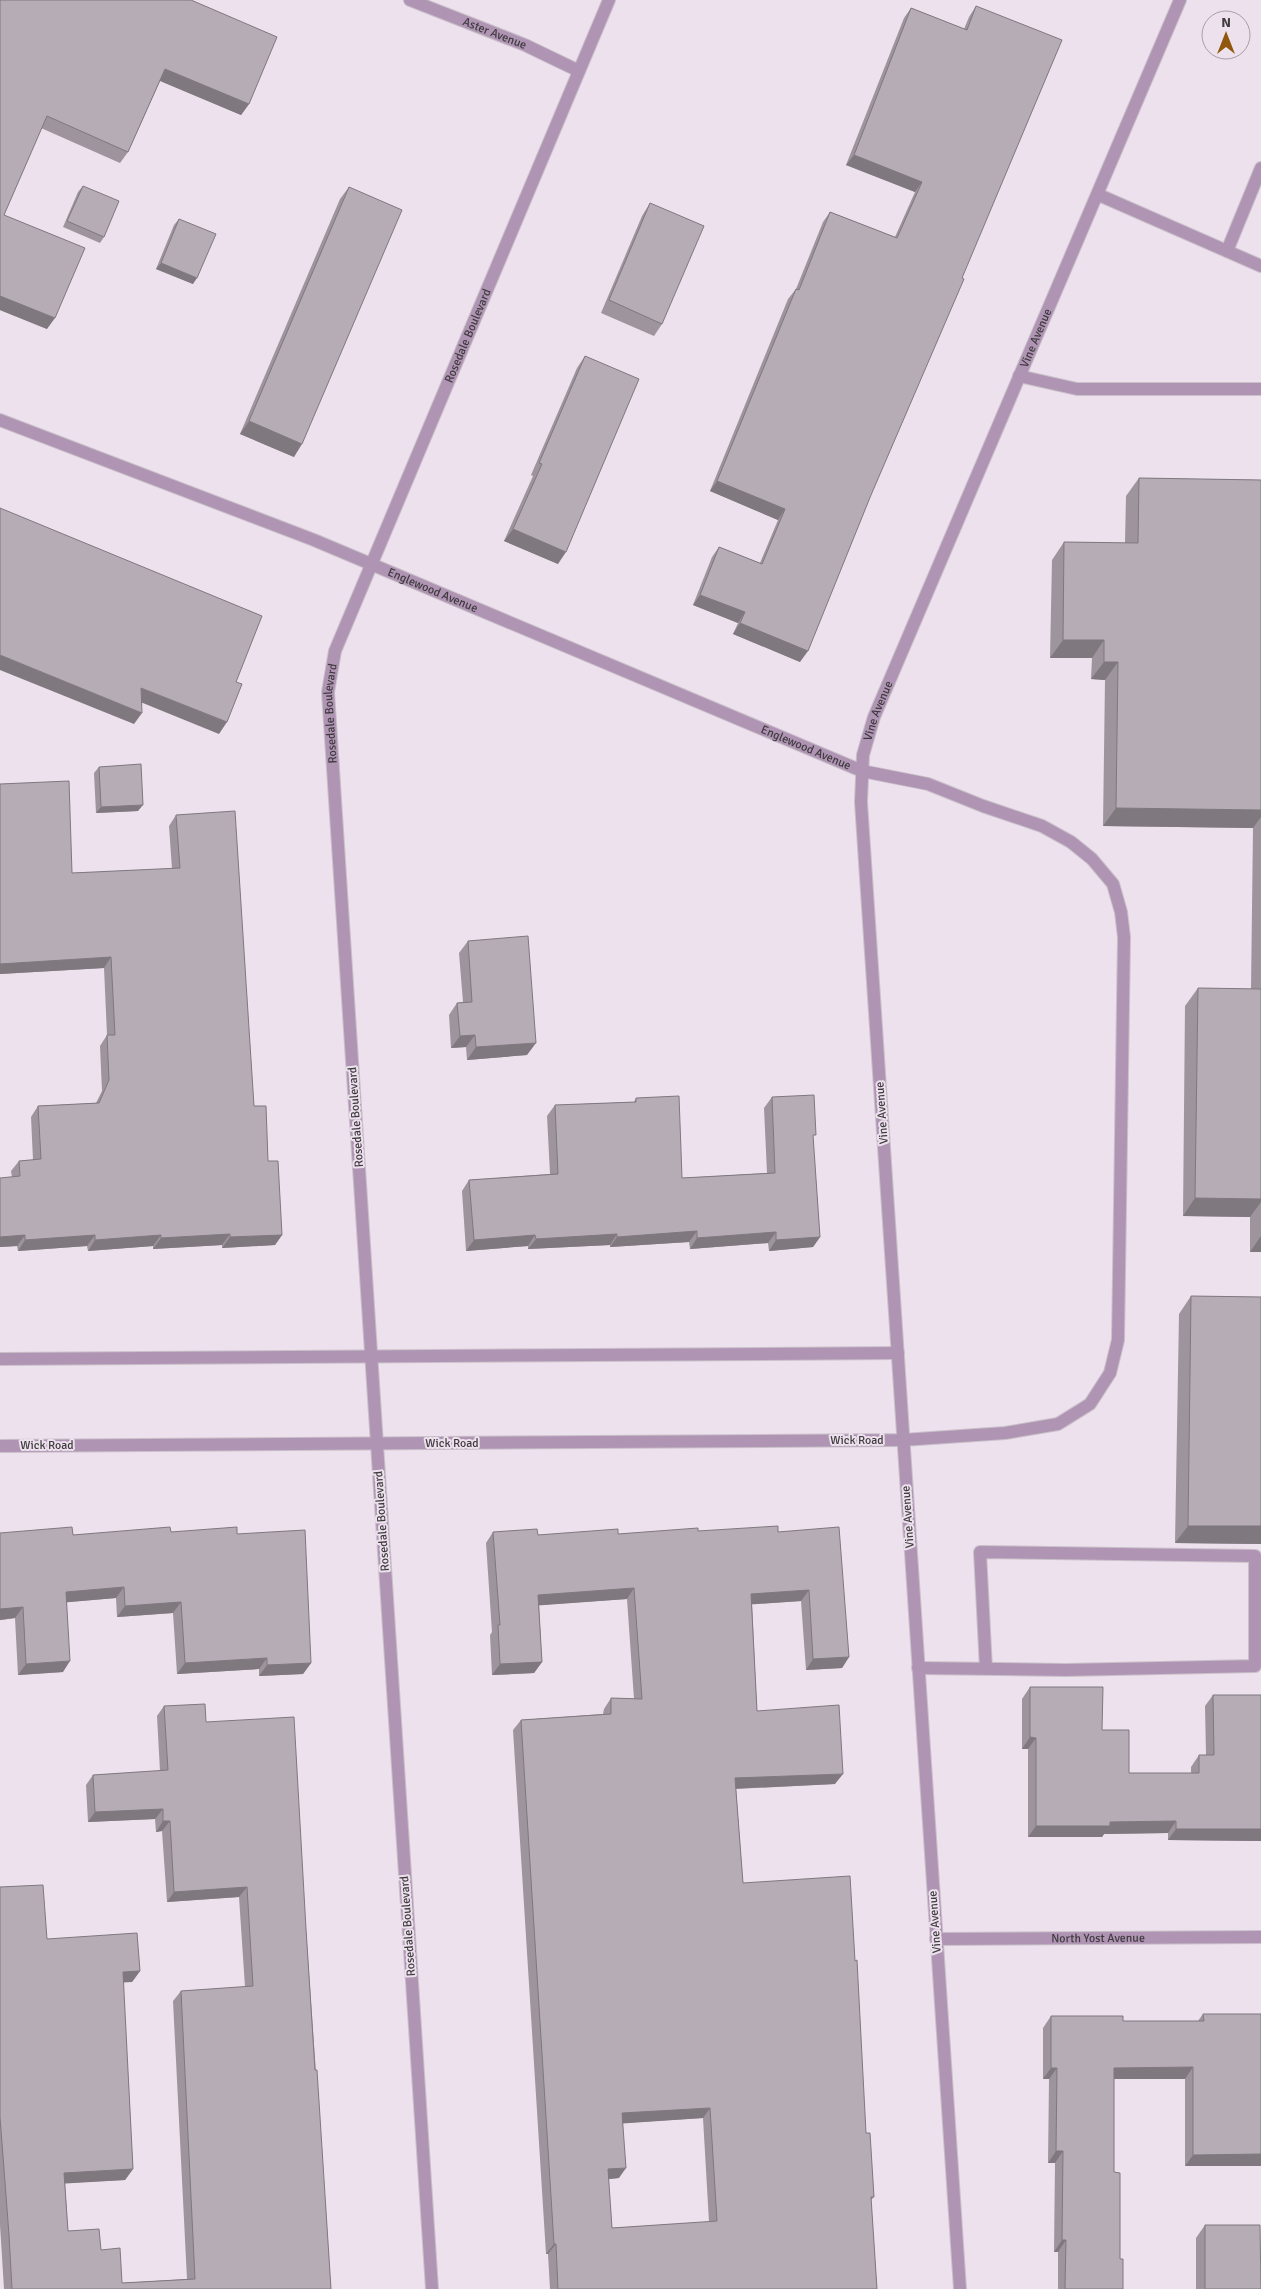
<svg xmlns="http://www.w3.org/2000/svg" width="1261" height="2289" font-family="Signika,sans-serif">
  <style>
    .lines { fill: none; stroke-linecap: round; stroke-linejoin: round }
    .minor-casing { stroke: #c9c0c9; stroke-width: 14 }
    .minor { stroke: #b094b4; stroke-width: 12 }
    .wall { fill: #9d949d; fill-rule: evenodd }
    .shaded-wall { fill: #7f787f }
    .building { fill: #b6acb6; stroke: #7f787f; fill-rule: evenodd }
    .labels { text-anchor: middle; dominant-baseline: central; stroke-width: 4; stroke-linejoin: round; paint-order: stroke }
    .street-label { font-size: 12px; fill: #3f3b3f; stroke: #ece1ec }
  </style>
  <rect width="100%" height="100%" fill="#ece1ec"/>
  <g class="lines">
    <g class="minor-casing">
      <g id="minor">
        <path id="s1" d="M 410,0 L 525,45 L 579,71"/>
        <path d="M 1099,195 L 1261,266"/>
        <path d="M 1227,251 L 1261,168"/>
        <path d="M 1019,376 L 1077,389 L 1261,389"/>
        <path id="s2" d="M 0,420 L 314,540 L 862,771 L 928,784 L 983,806 L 1042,826 L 1071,842 L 1092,859 L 1113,884 L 1121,912 L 1124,937 L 1118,1340 L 1110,1373 L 1090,1404 L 1058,1424 L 1005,1433 L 903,1440 L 0,1446"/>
        <path d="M 0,1359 L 898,1353"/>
        <path d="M 918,1668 L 1066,1670 L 1255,1666 L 1255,1556 L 980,1552 L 986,1669"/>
        <path id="s3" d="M 936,1939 L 1261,1937"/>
        <path id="s4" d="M 432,2289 L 328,692 L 335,651 L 609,0"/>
        <path id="s5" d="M 960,2289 L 861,802 L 863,755 L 874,717 L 1180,0"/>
      </g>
    </g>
    <use href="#minor" class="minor"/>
  </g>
  <g class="wall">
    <path d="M 0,0 L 249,104 L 241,115 L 160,81 L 128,152 L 120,163 L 41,128 L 4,215 L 47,329 L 0,310 Z"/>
    <path d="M 976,6 L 800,662 L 733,634 L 738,623 L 693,605 L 712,557 L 719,547 L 760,563 L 778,520 L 710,491 L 788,299 L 796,289 L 823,222 L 830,212 L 895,237 L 915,192 L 846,165 L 904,18 L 911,8 L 964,29 L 969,17 Z"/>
    <path d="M 83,186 L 104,237 L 100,243 L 63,227 L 78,192 Z"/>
    <path d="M 349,187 L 294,457 L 240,434 L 340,199 Z"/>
    <path d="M 650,203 L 662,324 L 654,336 L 601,313 L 642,216 Z"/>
    <path d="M 179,219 L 193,284 L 156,269 L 174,225 Z"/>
    <path d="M 585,356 L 558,564 L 504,541 L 533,476 L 531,475 L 577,368 Z"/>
    <path d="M 1139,478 L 1261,480 L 1261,1252 L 1250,1252 L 1250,1217 L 1183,1216 L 1185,1006 L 1198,988 L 1251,989 L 1253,828 L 1103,826 L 1105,680 L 1091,679 L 1092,658 L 1050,658 L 1052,560 L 1064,542 L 1125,543 L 1126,496 Z"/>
    <path d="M 99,767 L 138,811 L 96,813 L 94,773 Z"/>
    <path d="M 0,784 L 72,873 L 172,869 L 169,826 L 176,815 L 268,1161 L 282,1235 L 275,1245 L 222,1248 L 222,1245 L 153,1249 L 153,1246 L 88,1251 L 87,1246 L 18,1251 L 17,1246 L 0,1247 L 0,1178 L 12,1177 L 11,1171 L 19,1161 L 33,1160 L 31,1117 L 38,1106 L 96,1103 L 102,1091 L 100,1046 L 107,1035 L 104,968 L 0,974 Z"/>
    <path d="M 468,941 L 527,1055 L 467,1060 L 466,1047 L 451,1048 L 449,1015 L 457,1003 L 463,1002 L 459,953 Z"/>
    <path d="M 772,1097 L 813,1139 L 820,1237 L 813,1247 L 769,1251 L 768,1243 L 690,1249 L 689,1242 L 610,1247 L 610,1245 L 528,1249 L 528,1246 L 466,1251 L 462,1191 L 469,1180 L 550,1174 L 547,1116 L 555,1105 L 634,1102 L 636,1098 L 682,1178 L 767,1173 L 764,1108 Z"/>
    <path d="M 1191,1296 L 1261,1297 L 1261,1544 L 1175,1543 L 1179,1314 Z"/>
    <path d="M 698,1531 L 778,1532 L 849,1657 L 842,1668 L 806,1670 L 801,1601 L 752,1604 L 757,1711 L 835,1784 L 736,1789 L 743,1883 L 866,2133 L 874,2197 L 871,2200 L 877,2289 L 550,2289 L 548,2254 L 546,2254 L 513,1730 L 521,1720 L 603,1714 L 604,1709 L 611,1698 L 634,1699 L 627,1599 L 539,1605 L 542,1662 L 534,1673 L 492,1675 L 490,1635 L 492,1632 L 486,1543 L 493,1532 L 538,1535 L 618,1534 ZM 703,2118 L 709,2222 L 612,2228 L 608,2179 L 619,2178 L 623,2123 Z"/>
    <path d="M 171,1532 L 237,1534 L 311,1663 L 303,1674 L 259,1676 L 259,1669 L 177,1674 L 173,1613 L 117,1617 L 116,1598 L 67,1602 L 63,1672 L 18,1675 L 15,1618 L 0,1620 L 0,1533 L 73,1535 Z"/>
    <path d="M 1030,1687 L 1102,1730 L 1129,1773 L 1191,1773 L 1191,1767 L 1199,1755 L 1206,1755 L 1205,1706 L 1213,1695 L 1261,1841 L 1168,1840 L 1168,1833 L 1104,1834 L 1102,1837 L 1028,1837 L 1028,1749 L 1022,1749 L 1022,1699 Z"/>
    <path d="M 164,1706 L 206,1722 L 306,1929 L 331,2289 L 4,2289 L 0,2225 L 0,1887 L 47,1939 L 140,1971 L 132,1982 L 123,1982 L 133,2169 L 125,2180 L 65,2183 L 68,2231 L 101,2250 L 122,2283 L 187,2279 L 173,2001 L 181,1991 L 245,1987 L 239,1897 L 167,1902 L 162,1831 L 156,1832 L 155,1819 L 88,1822 L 86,1785 L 93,1775 L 160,1771 L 157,1716 Z"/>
    <path d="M 1203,2014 L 1261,2166 L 1185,2166 L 1185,2079 L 1114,2079 L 1114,2172 L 1120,2259 L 1123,2289 L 1058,2289 L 1058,2252 L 1054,2252 L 1055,2163 L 1048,2163 L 1049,2079 L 1043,2079 L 1043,2028 L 1051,2016 L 1123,2021 L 1198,2021 Z"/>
    <path d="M 1205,2225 L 1260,2256 L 1261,2289 L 1196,2289 L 1196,2238 Z"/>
  </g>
  <g class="shaded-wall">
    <path d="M 165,69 L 249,104 L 241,115 L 158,80 Z"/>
    <path d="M 854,155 L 922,182 L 915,192 L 846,165 Z"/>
    <path d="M 161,263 L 197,278 L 193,284 L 156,269 Z"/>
    <path d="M 0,296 L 55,318 L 47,329 L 0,310 Z"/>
    <path d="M 249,421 L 302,444 L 294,457 L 240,434 Z"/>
    <path d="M 717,481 L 785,509 L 778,520 L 710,491 Z"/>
    <path d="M 513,529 L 566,552 L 558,564 L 504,541 Z"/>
    <path d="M 700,595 L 745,612 L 738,623 L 693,605 Z"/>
    <path d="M 740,623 L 808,651 L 800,662 L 733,634 Z"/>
    <path d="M 1063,640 L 1104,640 L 1092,658 L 1050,658 Z"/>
    <path d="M 0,655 L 142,713 L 134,724 L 0,670 Z"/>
    <path d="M 1104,662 L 1118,662 L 1105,680 L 1091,679 Z"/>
    <path d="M 141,688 L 227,722 L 219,734 L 133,699 Z"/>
    <path d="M 143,805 L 138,811 L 96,813 L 101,807 Z"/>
    <path d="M 1116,808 L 1261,810 L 1261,817 L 1253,828 L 1103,826 Z"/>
    <path d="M 111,957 L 104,968 L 0,974 L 0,964 Z"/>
    <path d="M 475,1035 L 466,1047 L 451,1048 L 460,1036 Z"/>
    <path d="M 536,1043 L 527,1055 L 467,1060 L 476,1047 Z"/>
    <path d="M 1195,1198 L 1261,1199 L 1261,1202 L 1250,1217 L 1183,1216 Z"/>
    <path d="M 697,1231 L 689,1242 L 610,1247 L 617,1237 Z"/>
    <path d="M 776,1232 L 768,1243 L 690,1249 L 697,1238 Z"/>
    <path d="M 230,1234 L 222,1245 L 153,1249 L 161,1238 Z"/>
    <path d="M 617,1234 L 610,1245 L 528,1249 L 536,1239 Z"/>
    <path d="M 25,1235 L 17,1246 L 0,1247 L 0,1237 Z"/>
    <path d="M 95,1235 L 87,1246 L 18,1251 L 25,1240 Z"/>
    <path d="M 161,1235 L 153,1246 L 88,1251 L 95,1240 Z"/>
    <path d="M 282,1235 L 275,1245 L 222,1248 L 230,1237 Z"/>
    <path d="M 535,1235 L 528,1246 L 466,1251 L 474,1240 Z"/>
    <path d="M 1261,1236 L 1261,1252 L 1250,1252 Z"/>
    <path d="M 820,1237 L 813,1247 L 769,1251 L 776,1240 Z"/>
    <path d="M 1188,1526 L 1261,1526 L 1261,1544 L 1175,1543 Z"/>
    <path d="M 124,1587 L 116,1598 L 59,1603 L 66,1592 Z"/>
    <path d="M 634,1588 L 627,1599 L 531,1606 L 538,1595 Z"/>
    <path d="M 809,1590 L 801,1601 L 744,1605 L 751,1594 Z"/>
    <path d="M 181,1602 L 173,1613 L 117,1617 L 125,1606 Z"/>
    <path d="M 23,1607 L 15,1618 L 0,1620 L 0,1609 Z"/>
    <path d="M 849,1657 L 842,1668 L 806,1670 L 813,1659 Z"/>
    <path d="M 267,1658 L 259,1669 L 177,1674 L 185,1663 Z"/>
    <path d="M 70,1661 L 63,1672 L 18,1675 L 26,1664 Z"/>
    <path d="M 542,1662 L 534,1673 L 492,1675 L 500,1664 Z"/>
    <path d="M 311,1663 L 303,1674 L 259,1676 L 267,1665 Z"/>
    <path d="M 1030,1737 L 1036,1738 L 1028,1749 L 1022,1749 Z"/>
    <path d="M 843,1774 L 835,1784 L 728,1789 L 735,1778 Z"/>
    <path d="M 163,1809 L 155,1819 L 88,1822 L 95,1812 Z"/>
    <path d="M 163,1821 L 170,1821 L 162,1831 L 156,1832 Z"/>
    <path d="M 1176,1821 L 1168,1833 L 1104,1834 L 1102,1837 L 1028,1837 L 1036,1826 L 1110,1822 Z"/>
    <path d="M 1176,1829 L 1261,1829 L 1261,1841 L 1168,1840 Z"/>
    <path d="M 247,1887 L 239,1897 L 167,1902 L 174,1892 Z"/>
    <path d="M 140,1971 L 132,1982 L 115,1983 L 123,1972 Z"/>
    <path d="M 1193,2067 L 1185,2079 L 1106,2079 L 1114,2068 Z"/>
    <path d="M 1051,2068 L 1057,2068 L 1049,2079 L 1043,2079 Z"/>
    <path d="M 710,2108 L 703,2118 L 615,2124 L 622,2113 Z"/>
    <path d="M 1056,2151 L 1063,2151 L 1055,2163 L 1048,2163 Z"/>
    <path d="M 1261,2154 L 1261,2166 L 1185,2166 L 1193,2155 Z"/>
    <path d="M 626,2168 L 619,2178 L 600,2180 L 608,2169 Z"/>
    <path d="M 133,2169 L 125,2180 L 57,2184 L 64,2173 Z"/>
    <path d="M 1062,2240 L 1066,2240 L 1058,2252 L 1054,2252 Z"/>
    <path d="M 554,2244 L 556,2244 L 548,2254 L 546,2254 Z"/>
  </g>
  <g class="building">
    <path d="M 0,0 L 191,0 L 277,37 L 249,104 L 165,69 L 128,152 L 47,116 L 4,215 L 85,248 L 55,318 L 0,296 Z"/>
    <path d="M 976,6 L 1062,40 L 962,278 L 964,279 L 871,495 L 808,651 L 740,623 L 745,612 L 700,595 L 719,547 L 762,564 L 785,509 L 717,481 L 796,289 L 799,290 L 830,212 L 897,238 L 922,182 L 854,155 L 911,8 L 967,30 Z"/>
    <path d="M 83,186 L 119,201 L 104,237 L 67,221 Z"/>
    <path d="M 349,187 L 402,210 L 302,444 L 249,421 Z"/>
    <path d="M 650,203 L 704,226 L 662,324 L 609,300 Z"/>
    <path d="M 179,219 L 216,234 L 197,278 L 161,263 Z"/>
    <path d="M 585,356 L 639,379 L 566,552 L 513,529 L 542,464 L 539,463 Z"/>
    <path d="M 1139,478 L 1261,480 L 1261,810 L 1116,808 L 1118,662 L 1104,662 L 1104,640 L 1063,640 L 1064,542 L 1138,543 Z"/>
    <path d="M 0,508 L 262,616 L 236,682 L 242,684 L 227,722 L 141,688 L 142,713 L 0,655 Z"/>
    <path d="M 141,764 L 143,805 L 101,807 L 99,767 Z"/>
    <path d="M 69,781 L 72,873 L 180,868 L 176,815 L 235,811 L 254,1106 L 266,1106 L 268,1161 L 278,1161 L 282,1235 L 230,1237 L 230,1234 L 161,1238 L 161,1235 L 95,1240 L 95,1235 L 25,1240 L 25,1235 L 0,1237 L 0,1178 L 20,1176 L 19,1161 L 41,1159 L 38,1106 L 99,1103 L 109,1080 L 107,1035 L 115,1035 L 111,957 L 0,964 L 0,784 Z"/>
    <path d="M 528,936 L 536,1043 L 476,1047 L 475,1035 L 460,1036 L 457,1003 L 472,1002 L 468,941 Z"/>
    <path d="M 1198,988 L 1261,989 L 1261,1199 L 1195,1198 Z"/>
    <path d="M 814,1095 L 816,1135 L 813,1135 L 820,1237 L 776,1240 L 776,1232 L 697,1238 L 697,1231 L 617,1237 L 617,1234 L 536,1239 L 535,1235 L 474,1240 L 469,1180 L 558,1174 L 555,1105 L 636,1102 L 636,1098 L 679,1096 L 682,1178 L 775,1173 L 772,1097 Z"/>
    <path d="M 1191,1296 L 1261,1297 L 1261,1526 L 1188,1526 Z"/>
    <path d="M 778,1526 L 778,1532 L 839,1527 L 849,1657 L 813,1659 L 809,1590 L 751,1594 L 757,1711 L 839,1705 L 843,1774 L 735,1778 L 743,1883 L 850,1876 L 855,1961 L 857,1960 L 866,2133 L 870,2133 L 874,2197 L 871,2197 L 877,2289 L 558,2289 L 556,2244 L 554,2244 L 521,1720 L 611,1714 L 611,1698 L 642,1699 L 634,1588 L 538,1595 L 542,1662 L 500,1664 L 498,1625 L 500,1625 L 493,1532 L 537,1529 L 538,1535 L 618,1529 L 618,1534 L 698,1528 L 698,1531 ZM 710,2108 L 717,2221 L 612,2228 L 608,2169 L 626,2168 L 622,2113 Z"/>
    <path d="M 72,1527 L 73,1535 L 170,1527 L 171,1532 L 237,1527 L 237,1534 L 305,1530 L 311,1663 L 267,1665 L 267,1658 L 185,1663 L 181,1602 L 125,1606 L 124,1587 L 66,1592 L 70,1661 L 26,1664 L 23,1607 L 0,1609 L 0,1533 Z"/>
    <path d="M 1030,1687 L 1103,1687 L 1102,1730 L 1129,1730 L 1129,1773 L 1199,1773 L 1199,1755 L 1214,1755 L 1213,1695 L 1261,1695 L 1261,1829 L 1176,1829 L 1176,1821 L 1110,1822 L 1110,1826 L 1036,1826 L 1036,1738 L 1030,1737 Z"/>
    <path d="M 205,1704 L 206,1722 L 294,1717 L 306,1929 L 315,2070 L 317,2070 L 331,2289 L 12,2289 L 9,2235 L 0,2117 L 0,1887 L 43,1885 L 47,1939 L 137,1933 L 140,1971 L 123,1972 L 133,2169 L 64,2173 L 68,2231 L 99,2229 L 101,2250 L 120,2248 L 122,2283 L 195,2279 L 181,1991 L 253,1986 L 247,1887 L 174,1892 L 170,1821 L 163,1821 L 163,1809 L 95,1812 L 93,1775 L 168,1770 L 164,1706 Z"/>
    <path d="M 1203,2014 L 1261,2014 L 1261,2154 L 1193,2155 L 1193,2067 L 1114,2068 L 1114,2172 L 1120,2173 L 1120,2259 L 1123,2259 L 1123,2289 L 1065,2289 L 1066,2240 L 1062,2240 L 1063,2151 L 1056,2151 L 1057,2068 L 1051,2068 L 1051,2016 L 1123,2016 L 1123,2021 L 1204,2021 Z"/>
    <path d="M 1205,2225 L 1260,2225 L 1261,2289 L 1205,2289 Z"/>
  </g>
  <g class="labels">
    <g class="street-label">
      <text stroke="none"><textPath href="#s1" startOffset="91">Aster Avenue</textPath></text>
      <text stroke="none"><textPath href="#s4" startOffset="1984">Rosedale Boulevard</textPath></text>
      <text stroke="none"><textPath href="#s5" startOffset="1989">Vine Avenue</textPath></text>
      <text stroke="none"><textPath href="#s2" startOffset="465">Englewood Avenue</textPath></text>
      <text stroke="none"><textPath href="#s5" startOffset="1584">Vine Avenue</textPath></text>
      <text stroke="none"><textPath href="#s4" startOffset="1579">Rosedale Boulevard</textPath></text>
      <text stroke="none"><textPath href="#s2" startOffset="870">Englewood Avenue</textPath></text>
      <text transform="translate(882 1113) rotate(-94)">Vine Avenue</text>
      <text transform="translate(356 1117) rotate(-94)">Rosedale Boulevard</text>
      <text x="857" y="1440">Wick Road</text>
      <text x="452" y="1443">Wick Road</text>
      <text x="47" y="1445">Wick Road</text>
      <text transform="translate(908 1517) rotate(-94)">Vine Avenue</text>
      <text transform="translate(382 1521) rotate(-94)">Rosedale Boulevard</text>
      <text transform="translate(935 1922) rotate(-94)">Vine Avenue</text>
      <text transform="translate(408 1926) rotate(-94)">Rosedale Boulevard</text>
      <text stroke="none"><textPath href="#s3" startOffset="162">North Yost Avenue</textPath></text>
    </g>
  </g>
  <g transform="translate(1226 35)"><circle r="24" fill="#ece1ec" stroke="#a79fa7"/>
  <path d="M0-4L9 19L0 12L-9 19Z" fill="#8f580e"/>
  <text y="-8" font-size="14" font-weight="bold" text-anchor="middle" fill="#3f3b3f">N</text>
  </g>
</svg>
